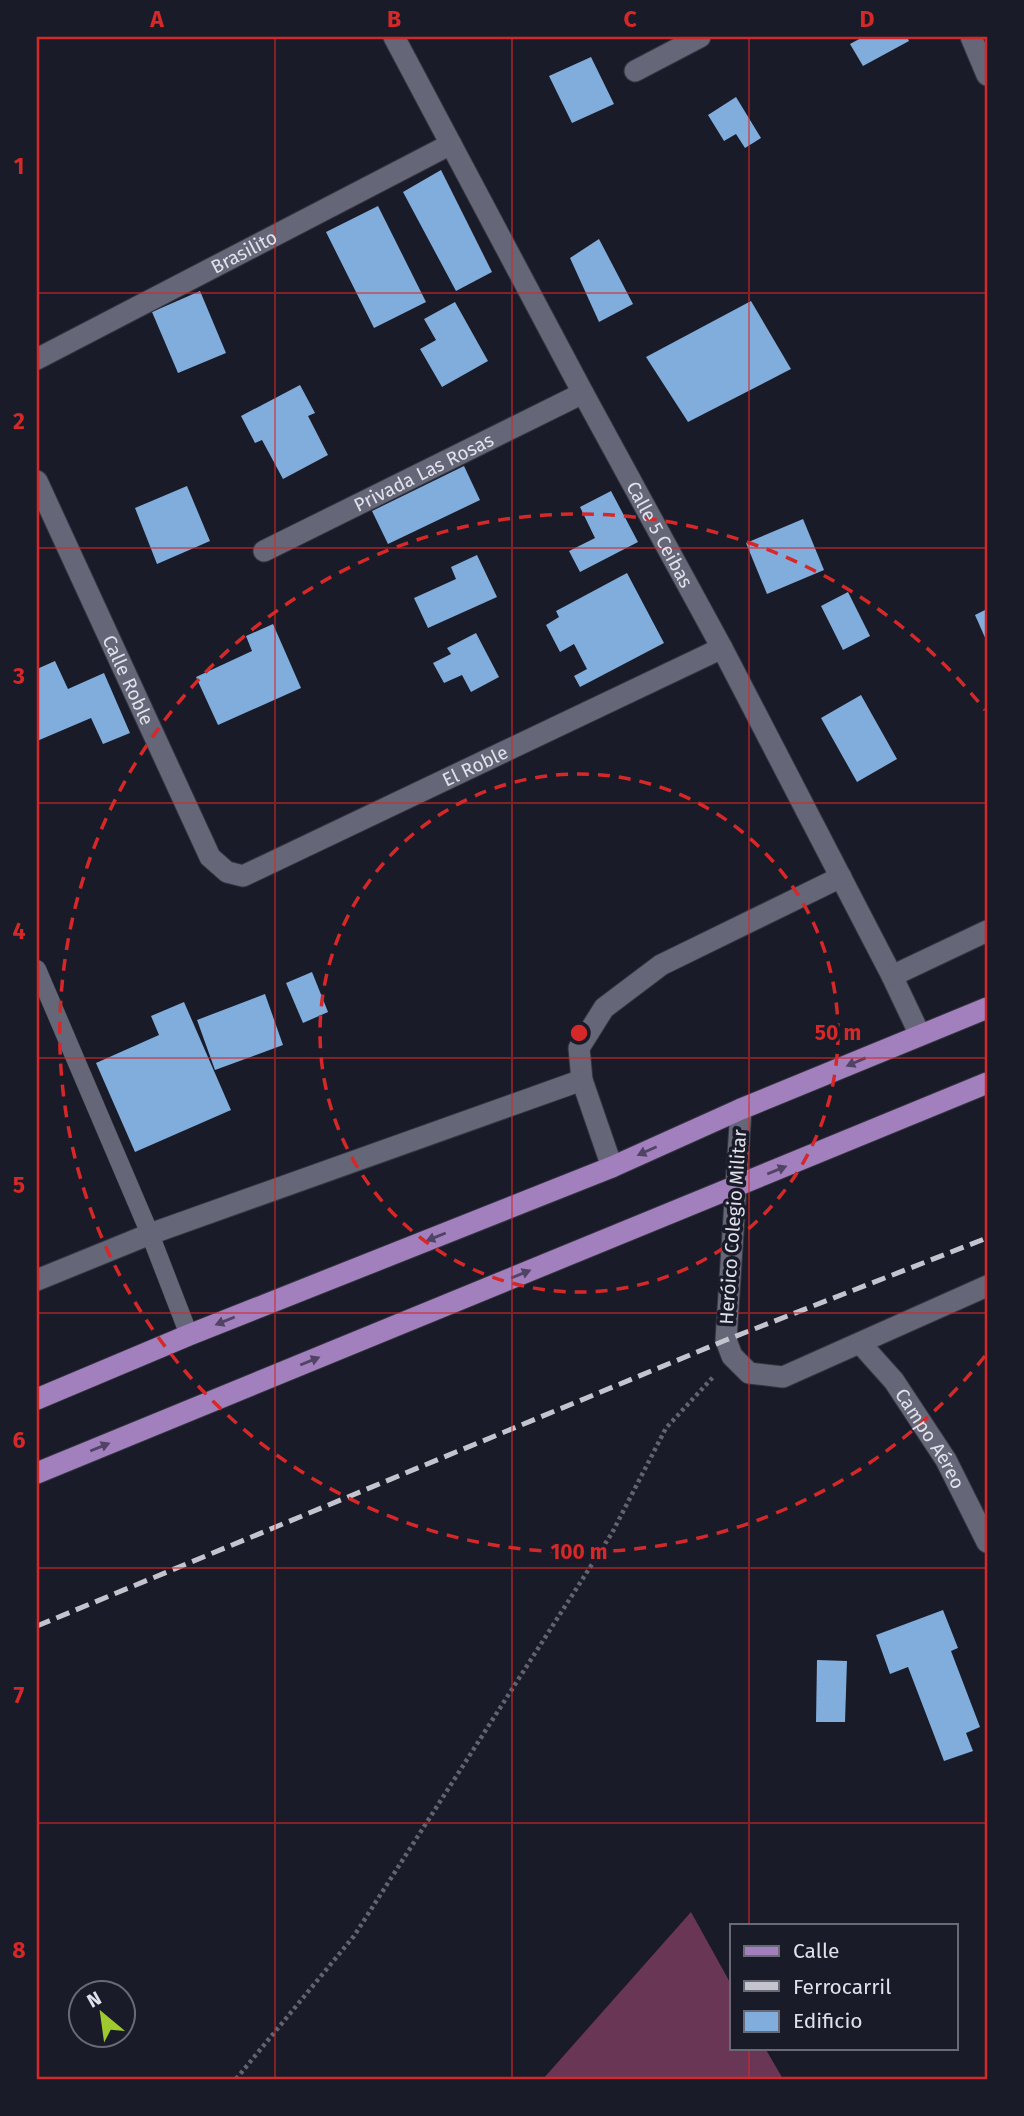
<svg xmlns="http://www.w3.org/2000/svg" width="1024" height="2116" font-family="'Fira Sans',sans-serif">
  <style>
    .forest { fill: #693655 }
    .building { fill: #80addc }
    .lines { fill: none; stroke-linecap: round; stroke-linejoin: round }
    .lane-casing { stroke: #353541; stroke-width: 19 }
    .street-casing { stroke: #353541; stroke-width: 23 }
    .primary-casing { stroke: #353541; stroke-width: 23 }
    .path { stroke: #62636f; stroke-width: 4.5; stroke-dasharray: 3.5 3.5; stroke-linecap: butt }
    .lane { stroke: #656677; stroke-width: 18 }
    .street { stroke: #656677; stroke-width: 21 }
    .primary { stroke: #a280bd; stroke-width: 21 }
    .rail { stroke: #c3c4ce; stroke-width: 5; stroke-dasharray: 14 7; stroke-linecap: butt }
    .oneway { fill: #504364 }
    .grid { fill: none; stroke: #d62828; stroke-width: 2; stroke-opacity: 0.55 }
    .ring { fill: none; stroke: #d62828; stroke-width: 3.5; stroke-dasharray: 12 9 }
    .labels { text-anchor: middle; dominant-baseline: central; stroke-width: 7; stroke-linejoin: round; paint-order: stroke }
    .street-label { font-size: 19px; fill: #e0e1eb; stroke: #1a1b28 }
    .centre { fill: #d62828; stroke: #1a1b28; stroke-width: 3.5 }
    .ring-label { font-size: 21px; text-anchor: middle; font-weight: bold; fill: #d62828; stroke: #1a1b28; stroke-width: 7; stroke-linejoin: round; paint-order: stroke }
    .neatline { fill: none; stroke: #d62828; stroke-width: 2.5 }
    .grid-label { font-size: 23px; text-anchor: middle; font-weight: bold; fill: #d62828 }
  </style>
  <rect width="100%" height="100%" fill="#1a1b28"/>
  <path class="forest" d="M 691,1912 L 732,1986 L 732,2048 L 765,2048 L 783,2079 L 543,2079 Z"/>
  <g class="building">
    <path d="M 863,37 L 907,37 L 909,41 L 863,66 L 850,44 Z"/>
    <path d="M 591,57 L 614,104 L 572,123 L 549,76 Z"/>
    <path d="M 736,97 L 761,138 L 745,148 L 736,134 L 724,141 L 708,115 Z"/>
    <path d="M 441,170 L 492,272 L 456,291 L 403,192 Z"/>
    <path d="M 378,206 L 426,302 L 374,328 L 326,232 Z"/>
    <path d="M 599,239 L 633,304 L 599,322 L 570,258 Z"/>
    <path d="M 200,291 L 226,353 L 178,373 L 152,312 Z"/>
    <path d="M 751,301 L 791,369 L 688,422 L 646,357 Z"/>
    <path d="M 455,302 L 488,361 L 442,387 L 420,349 L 436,340 L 424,319 Z"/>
    <path d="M 300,385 L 315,413 L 308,416 L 328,455 L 283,479 L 262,440 L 255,443 L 241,416 Z"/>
    <path d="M 464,466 L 480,500 L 388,544 L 372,511 Z"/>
    <path d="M 187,486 L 210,541 L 157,564 L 135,508 Z"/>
    <path d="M 611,491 L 638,542 L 580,572 L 569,551 L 595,538 L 580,507 Z"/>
    <path d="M 803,519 L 824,570 L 767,594 L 746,543 Z"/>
    <path d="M 477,555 L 497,597 L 428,628 L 414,598 L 456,579 L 451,567 Z"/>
    <path d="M 627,573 L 664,643 L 580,687 L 574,676 L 587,669 L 574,644 L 560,652 L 546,625 L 559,617 L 556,611 Z"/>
    <path d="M 848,592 L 870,636 L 843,650 L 821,606 Z"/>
    <path d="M 987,609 L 987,642 L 975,615 Z"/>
    <path d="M 273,624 L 301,688 L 218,725 L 196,677 L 252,651 L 246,636 Z"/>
    <path d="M 476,633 L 499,677 L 471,692 L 462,675 L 444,683 L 433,663 L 451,654 L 447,648 Z"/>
    <path d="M 55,661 L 68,689 L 104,673 L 130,733 L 103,744 L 91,718 L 37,741 L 37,669 Z"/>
    <path d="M 861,695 L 897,759 L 857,782 L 821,718 Z"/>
    <path d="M 312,972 L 328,1012 L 303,1023 L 286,983 Z"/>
    <path d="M 265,994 L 283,1045 L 215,1070 L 197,1020 Z"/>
    <path d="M 184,1002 L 231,1110 L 135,1152 L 96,1063 L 159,1035 L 151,1016 Z"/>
    <path d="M 943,1610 L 958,1648 L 951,1651 L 980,1727 L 966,1733 L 973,1751 L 944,1761 L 908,1667 L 890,1674 L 876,1635 Z"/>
    <path d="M 817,1660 L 847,1661 L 845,1722 L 816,1722 Z"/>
  </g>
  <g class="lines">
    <g class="lane-casing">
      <path id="lane" d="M 37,969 L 150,1234 L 189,1335"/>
    </g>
    <g class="street-casing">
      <g id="street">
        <path id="s1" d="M 394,37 L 583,393 L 722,648 L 892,976 L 920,1035"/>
        <path d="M 971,37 L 987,75"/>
        <path d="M 635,71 L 700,37"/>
        <path id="s2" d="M 37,359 L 451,144"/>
        <path id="s3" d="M 37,481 L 210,857 L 227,872 L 243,876 L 722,648"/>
        <path id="s4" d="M 264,551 L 583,393"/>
        <path d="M 892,976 L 987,931"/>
        <path d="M 741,1109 L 726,1340 L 732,1356 L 749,1373 L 783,1377 L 987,1286"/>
        <path d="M 612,1167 L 582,1080 L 579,1048 L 604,1008 L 661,965 L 841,877"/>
        <path d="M 37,1280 L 150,1234 L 582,1080"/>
        <path id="s5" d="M 860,1343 L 894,1381 L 946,1460 L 987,1542"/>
      </g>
    </g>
    <g class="primary-casing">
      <g id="primary">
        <path d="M 37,1399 L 189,1335 L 612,1167 L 741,1109 L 987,1008"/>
        <path d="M 37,1473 L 987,1083"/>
      </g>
    </g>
    <path class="path" d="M 236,2079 L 354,1936 L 612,1533 L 666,1428 L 714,1376"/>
    <use href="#lane" class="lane"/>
    <use href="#street" class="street"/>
    <use href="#primary" class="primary"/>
    <path class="rail" d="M 37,1626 L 726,1340 L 987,1238"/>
  </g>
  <defs><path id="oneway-solid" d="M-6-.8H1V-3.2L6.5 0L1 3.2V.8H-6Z" transform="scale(1.75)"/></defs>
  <g class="oneway">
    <use href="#oneway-solid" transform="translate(856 1062) rotate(157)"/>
    <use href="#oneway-solid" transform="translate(647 1151) rotate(156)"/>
    <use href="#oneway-solid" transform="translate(777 1170) rotate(-22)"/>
    <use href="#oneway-solid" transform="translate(436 1237) rotate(158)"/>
    <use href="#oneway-solid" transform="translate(521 1274) rotate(-22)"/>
    <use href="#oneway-solid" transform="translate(225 1321) rotate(158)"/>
    <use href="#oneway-solid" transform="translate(310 1361) rotate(-22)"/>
    <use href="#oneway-solid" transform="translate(100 1447) rotate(-22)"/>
  </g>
  <path class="grid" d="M 275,37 L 275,2079M 512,37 L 512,2079M 749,37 L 749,1925M 37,293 L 987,293M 37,548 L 987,548M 37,803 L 987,803M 37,1058 L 987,1058M 37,1313 L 987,1313M 37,1568 L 987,1568M 37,1823 L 987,1823M 749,2048 L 749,2079"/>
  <g class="ring">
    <circle cx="579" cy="1033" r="259"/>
    <path d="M985 1356A519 519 0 1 1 985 710"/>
  </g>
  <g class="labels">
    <g class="street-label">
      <text stroke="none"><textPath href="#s2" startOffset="233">Brasilito</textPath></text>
      <text stroke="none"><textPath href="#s4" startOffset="178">Privada Las Rosas</textPath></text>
      <text stroke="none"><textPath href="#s1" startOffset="564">Calle 5 Ceibas</textPath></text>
      <text stroke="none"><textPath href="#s3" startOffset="219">Calle Roble</textPath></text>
      <text stroke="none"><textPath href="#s3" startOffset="710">El Roble</textPath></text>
      <text transform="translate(733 1227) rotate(-86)">Heróico Colegio Militar</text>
      <text stroke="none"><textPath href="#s5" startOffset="119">Campo Aéreo</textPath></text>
    </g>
  </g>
  <circle cx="579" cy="1033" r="10" class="centre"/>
  <g class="ring-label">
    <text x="838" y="1040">50 m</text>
    <text x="579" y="1559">100 m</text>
  </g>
  <rect width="1024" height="2116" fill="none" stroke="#1a1b28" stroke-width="77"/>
  <rect x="730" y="1924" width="228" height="126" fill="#1a1b28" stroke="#696a76" stroke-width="2"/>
  <rect x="744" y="1946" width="35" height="10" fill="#a280bd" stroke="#696a76" stroke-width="2"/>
  <text x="793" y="1958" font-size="21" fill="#e0e1eb">Calle</text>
  <rect x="744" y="1981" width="35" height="10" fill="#c3c4ce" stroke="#696a76" stroke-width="2"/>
  <text x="793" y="1994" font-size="21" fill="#e0e1eb">Ferrocarril</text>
  <rect x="744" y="2011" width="35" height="21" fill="#80addc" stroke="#696a76" stroke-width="2"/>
  <text x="793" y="2028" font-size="21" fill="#e0e1eb">Edificio</text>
  <g transform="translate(102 2014) rotate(331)"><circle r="33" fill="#1a1b28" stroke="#696a76" stroke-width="2"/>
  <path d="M0-5L12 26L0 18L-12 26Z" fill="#9fca2e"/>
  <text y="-10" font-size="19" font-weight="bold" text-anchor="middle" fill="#e0e1eb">N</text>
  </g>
  <rect x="38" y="38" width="948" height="2040" class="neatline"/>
  <g class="grid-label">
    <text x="157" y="27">A</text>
    <text x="394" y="27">B</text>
    <text x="630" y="27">C</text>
    <text x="867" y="27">D</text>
    <text x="19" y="174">1</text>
    <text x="19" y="429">2</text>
    <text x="19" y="684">3</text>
    <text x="19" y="939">4</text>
    <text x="19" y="1193">5</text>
    <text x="19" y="1448">6</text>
    <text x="19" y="1703">7</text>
    <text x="19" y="1958">8</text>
  </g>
</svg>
